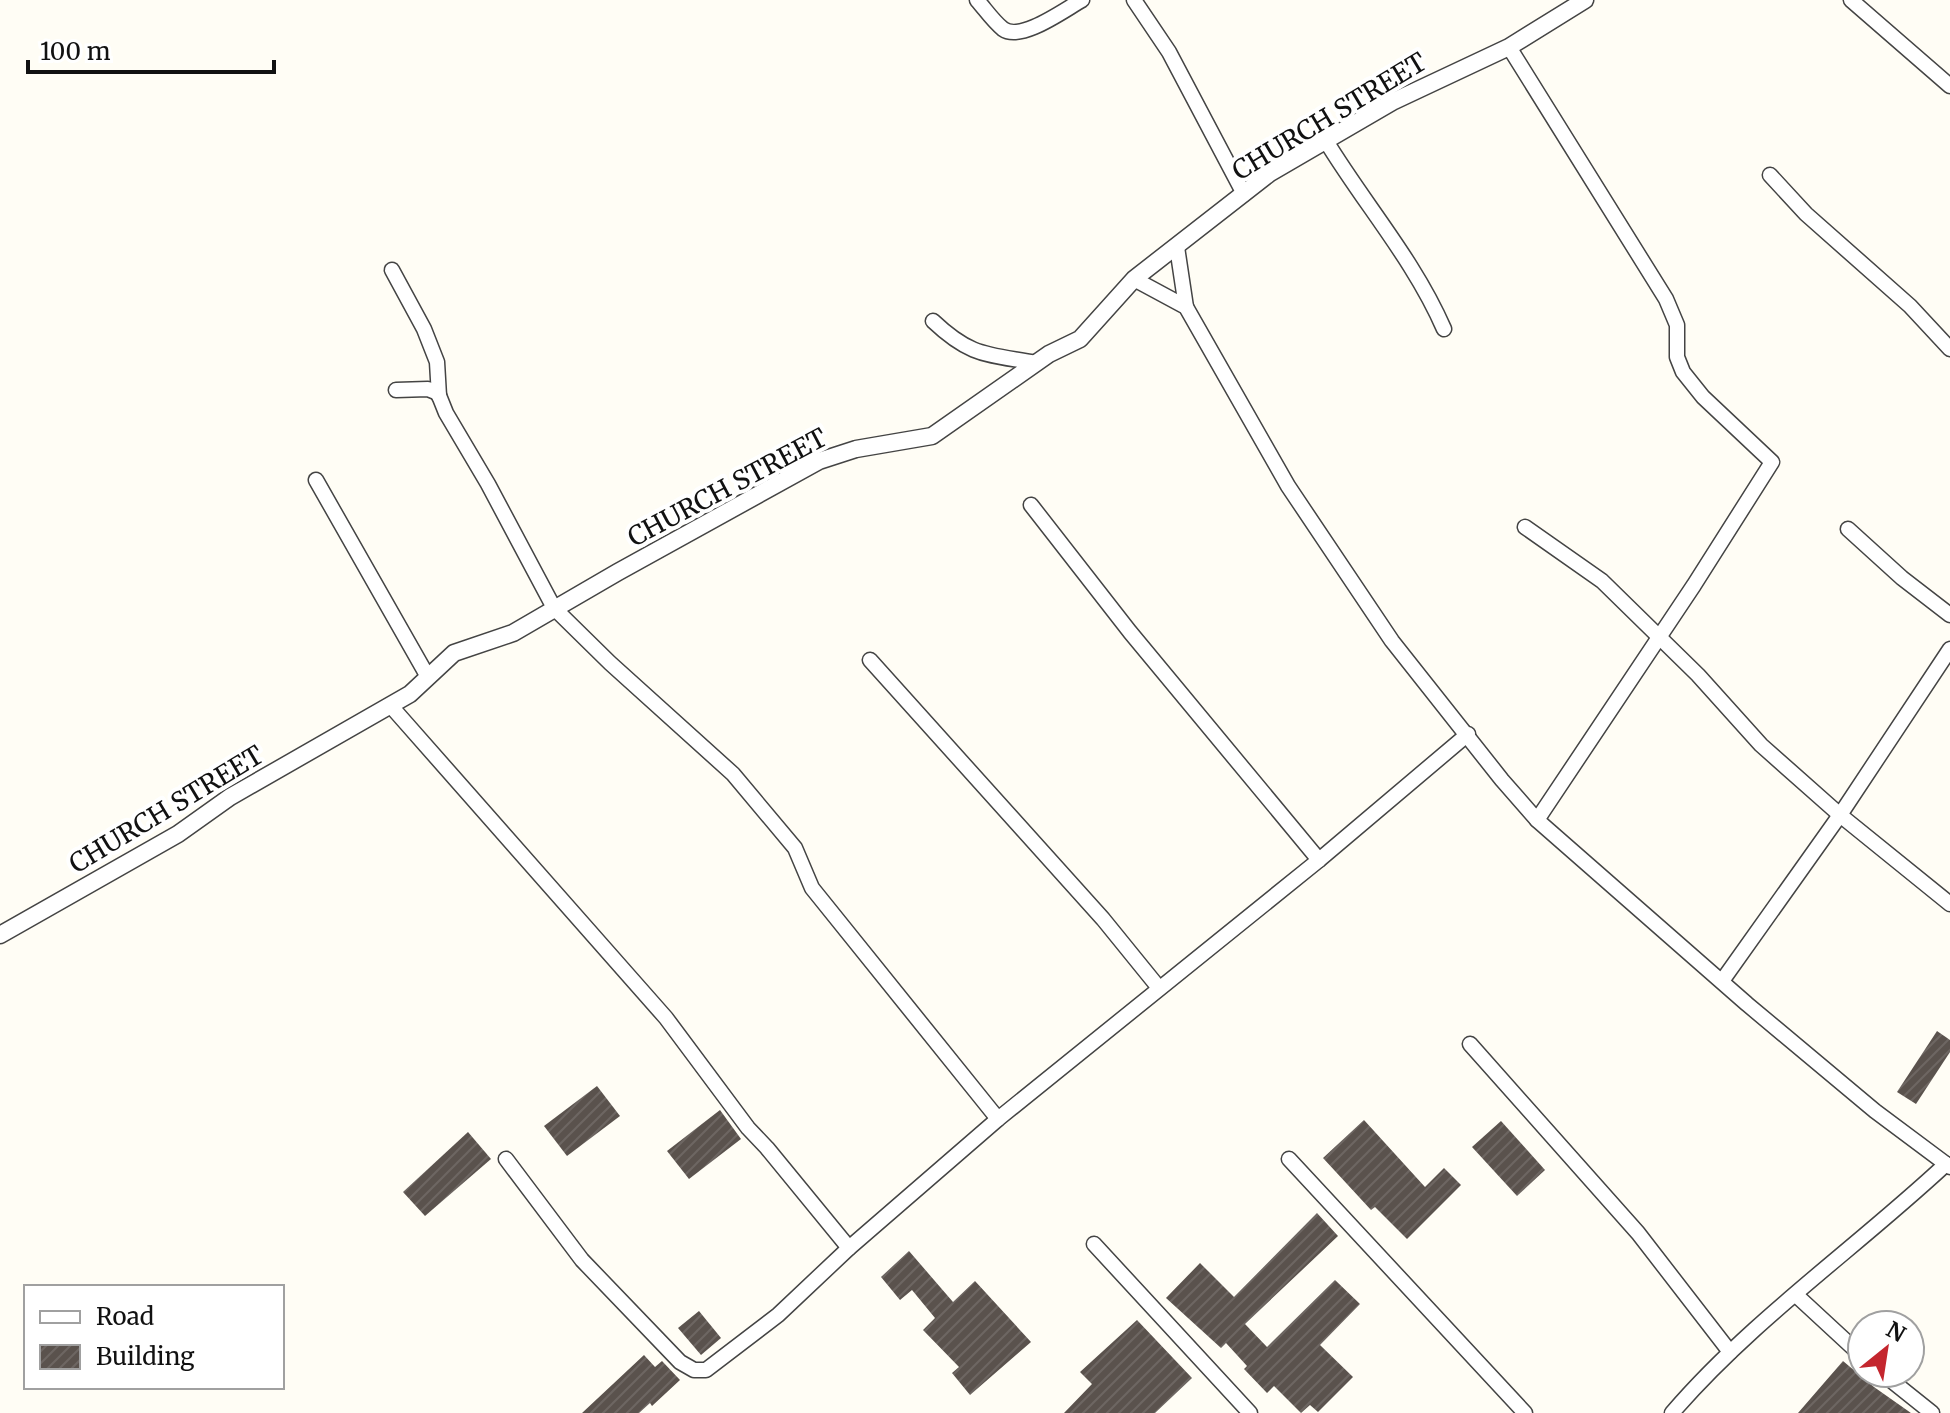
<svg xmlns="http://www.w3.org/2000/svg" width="1950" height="1413" font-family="Merriweather,serif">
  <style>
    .building { fill: url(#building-hatch) }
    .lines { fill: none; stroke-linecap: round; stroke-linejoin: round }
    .minor-casing { stroke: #444; stroke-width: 17 }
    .tertiary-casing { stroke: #444; stroke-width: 19 }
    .minor { stroke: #fff; stroke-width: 14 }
    .tertiary { stroke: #fff; stroke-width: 16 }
    .labels { text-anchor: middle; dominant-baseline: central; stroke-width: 8; stroke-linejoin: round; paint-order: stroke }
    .street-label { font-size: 26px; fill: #111; stroke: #fff }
  </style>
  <defs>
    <pattern id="building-hatch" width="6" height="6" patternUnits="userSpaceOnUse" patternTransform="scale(2)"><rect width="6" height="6" fill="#5a524d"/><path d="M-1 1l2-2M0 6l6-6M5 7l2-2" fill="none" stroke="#6d6662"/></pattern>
  </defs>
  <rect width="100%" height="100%" fill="#fffdf5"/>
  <g class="building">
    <path d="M 1937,1031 L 1950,1040 L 1950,1052 L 1916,1104 L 1897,1092 Z"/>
    <path d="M 597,1086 L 620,1116 L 567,1156 L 544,1126 Z"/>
    <path d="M 720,1110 L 741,1139 L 689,1179 L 667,1151 Z"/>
    <path d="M 1364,1120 L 1425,1187 L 1444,1168 L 1461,1185 L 1407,1239 L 1375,1207 L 1371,1210 L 1323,1158 Z"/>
    <path d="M 1501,1121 L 1545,1170 L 1517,1196 L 1472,1147 Z"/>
    <path d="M 468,1132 L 491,1159 L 425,1216 L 403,1192 Z"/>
    <path d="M 1317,1213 L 1338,1236 L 1245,1324 L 1267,1347 L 1335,1280 L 1360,1304 L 1320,1345 L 1353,1377 L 1318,1412 L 1310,1405 L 1301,1413 L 1274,1386 L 1267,1393 L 1244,1369 L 1247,1366 L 1226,1343 L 1221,1348 L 1166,1298 L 1200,1263 L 1234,1297 Z"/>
    <path d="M 909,1251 L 953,1302 L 975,1281 L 1031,1342 L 970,1395 L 952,1373 L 959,1367 L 923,1330 L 935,1318 L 912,1290 L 900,1300 L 881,1277 Z"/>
    <path d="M 699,1311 L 721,1338 L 701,1355 L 678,1328 Z"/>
    <path d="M 1137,1320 L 1192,1378 L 1155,1413 L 1064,1413 L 1092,1384 L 1080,1372 Z"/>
    <path d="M 644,1355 L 655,1367 L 662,1361 L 680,1380 L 652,1406 L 650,1403 L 639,1413 L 582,1413 Z"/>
    <path d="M 1843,1361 L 1874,1387 L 1911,1413 L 1798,1413 Z"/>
  </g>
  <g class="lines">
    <g class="minor-casing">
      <g id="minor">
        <path d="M 977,0 C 985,9 993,21 1003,29 C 1021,42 1064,10 1082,0"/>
        <path d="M 1134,0 L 1169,52 L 1244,194"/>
        <path d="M 1851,0 L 1950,86"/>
        <path d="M 1509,47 L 1666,299 L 1677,325 L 1677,357 L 1683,372 L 1703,397 L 1772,462 L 1694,585 L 1537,820"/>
        <path d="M 1326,141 C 1365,205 1414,260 1444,329"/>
        <path d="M 1770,175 L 1806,214 L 1910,306 L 1950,349"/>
        <path d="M 1177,247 L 1186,307"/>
        <path d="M 392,270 L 424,329 L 437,362 L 439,396"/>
        <path d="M 1134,279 L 1186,307 L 1288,486 L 1392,641 L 1502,780 L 1537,820 L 1747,1004 L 1875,1111 L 1950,1167"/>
        <path d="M 933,321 C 971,357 987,354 1036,363"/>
        <path d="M 396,390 L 428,389 L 438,393 L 446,413 L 488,484 L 554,608 L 610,663 L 733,774 L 795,848 L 812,888 L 998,1119"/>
        <path d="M 316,480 L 428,677"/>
        <path d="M 1031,505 L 1130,632 L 1319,860"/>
        <path d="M 1525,527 L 1602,581 L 1698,675 L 1761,745 L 1840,815 L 1950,904"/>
        <path d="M 1848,529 L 1902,578 L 1950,615"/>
        <path d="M 870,660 L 1103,919 L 1159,988"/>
        <path d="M 390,705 L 666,1018 L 748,1128 L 767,1148 L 849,1248"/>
        <path d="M 1722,981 L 1840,815 L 1950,649"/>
        <path d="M 1470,1044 L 1638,1233 L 1730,1352"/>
        <path d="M 506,1159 L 582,1260 L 680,1362 L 694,1370 L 706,1370 L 778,1315 L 849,1248 L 998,1119 L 1319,860 L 1468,734"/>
        <path d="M 1289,1159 L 1525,1413"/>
        <path d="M 1094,1244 L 1250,1413"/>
        <path d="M 1796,1295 L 1862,1356"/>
        <path d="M 1882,1373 L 1932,1413"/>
        <path d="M 1672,1413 C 1752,1320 1856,1248 1946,1164"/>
      </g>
    </g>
    <g class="tertiary-casing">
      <path id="tertiary" d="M 0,935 L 178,834 L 230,797 L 410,694 L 454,653 L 513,633 L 618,572 L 819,461 L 856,449 L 932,436 L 1049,354 L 1080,339 L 1134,279 L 1270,173 L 1392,102 L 1509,47 L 1585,0"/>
    </g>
    <use href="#minor" class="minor"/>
    <use href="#tertiary" class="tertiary"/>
  </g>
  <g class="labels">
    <g class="street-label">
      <text transform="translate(1329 116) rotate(-31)">CHURCH STREET</text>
      <text transform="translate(727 487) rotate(-28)">CHURCH STREET</text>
      <text transform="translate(166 809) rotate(-31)">CHURCH STREET</text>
    </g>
  </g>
  <rect x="24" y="1285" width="260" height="104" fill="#ffffff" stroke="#a0a0a0" stroke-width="2"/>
  <rect x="40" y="1311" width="40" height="12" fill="#ffffff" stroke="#a0a0a0" stroke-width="2"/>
  <text x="96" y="1325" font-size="24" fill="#111111">Road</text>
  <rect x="40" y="1345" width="40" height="24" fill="url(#building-hatch)" stroke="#a0a0a0" stroke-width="2"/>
  <text x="96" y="1365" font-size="24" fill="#111111">Building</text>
  <g transform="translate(1886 1349) rotate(30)"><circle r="38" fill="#ffffff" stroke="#a0a0a0" stroke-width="2"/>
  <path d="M0-6L14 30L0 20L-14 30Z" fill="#c4262e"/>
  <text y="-12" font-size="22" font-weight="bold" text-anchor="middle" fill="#111111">N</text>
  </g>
  <path d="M28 60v12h246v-12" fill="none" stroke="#111111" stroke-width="4"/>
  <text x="40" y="60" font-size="24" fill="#111111" stroke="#ffffff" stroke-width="6" paint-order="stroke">100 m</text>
</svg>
